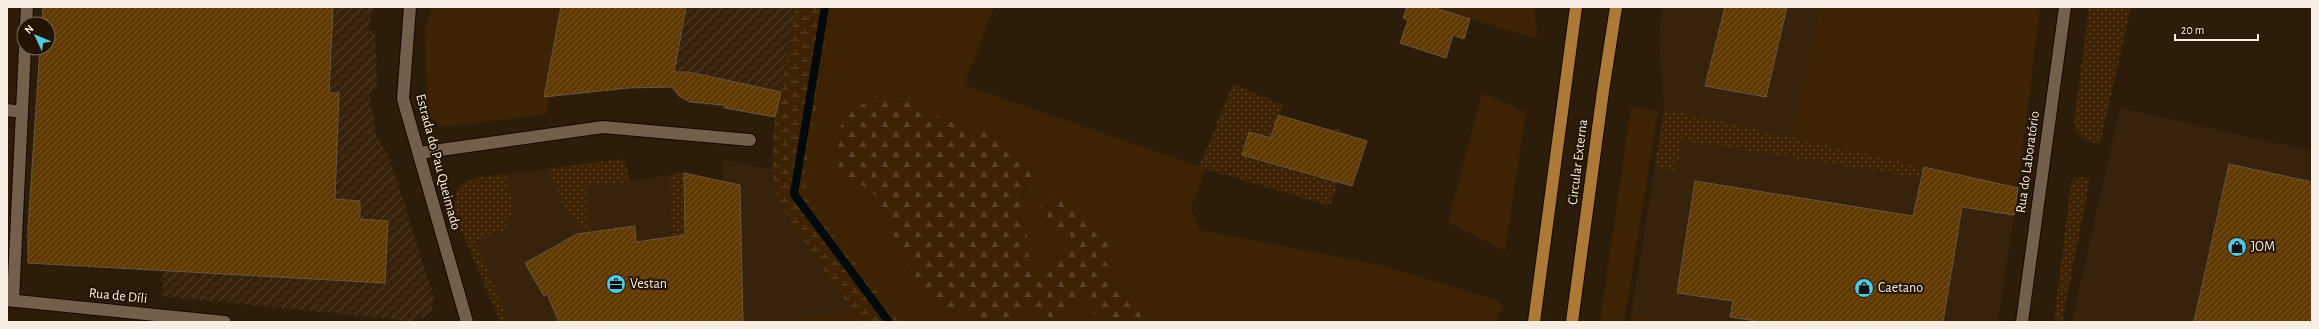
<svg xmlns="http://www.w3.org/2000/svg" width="2319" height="329" font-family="'Alegreya Sans',sans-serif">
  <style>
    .built { fill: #37230b }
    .industrial { fill: url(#industrial-furrows) }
    .grass { fill: #3d2303 }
    .forest { fill: url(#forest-firs) }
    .wetland { fill: url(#wetland-marsh) }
    .garden { fill: url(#garden-dots) }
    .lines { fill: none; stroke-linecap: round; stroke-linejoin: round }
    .stream { stroke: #00090c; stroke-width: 8 }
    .building { fill: url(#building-hatch); stroke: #675542 }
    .minor-casing { stroke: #140600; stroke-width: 14 }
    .major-casing { stroke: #140600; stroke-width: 14 }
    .minor { stroke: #725f4c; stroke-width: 12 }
    .major { stroke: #ad7937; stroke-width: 12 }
    .labels { text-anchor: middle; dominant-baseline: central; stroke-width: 4; stroke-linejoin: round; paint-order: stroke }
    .street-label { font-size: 14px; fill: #f7ede2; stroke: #221303 }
    .poi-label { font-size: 14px; fill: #f7ede2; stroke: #221303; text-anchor: start }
  </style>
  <defs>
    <pattern id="industrial-furrows" width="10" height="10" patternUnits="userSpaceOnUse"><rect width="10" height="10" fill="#37230b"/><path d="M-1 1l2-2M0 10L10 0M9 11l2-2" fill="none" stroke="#55432e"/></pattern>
    <pattern id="forest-firs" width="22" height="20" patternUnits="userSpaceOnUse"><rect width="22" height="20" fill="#3d2303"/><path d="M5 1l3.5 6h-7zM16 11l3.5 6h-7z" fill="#5a4327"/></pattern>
    <pattern id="wetland-marsh" width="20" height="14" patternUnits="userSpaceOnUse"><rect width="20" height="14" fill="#3d2303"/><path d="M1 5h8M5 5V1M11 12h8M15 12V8" fill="none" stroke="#5a4327"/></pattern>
    <pattern id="garden-dots" width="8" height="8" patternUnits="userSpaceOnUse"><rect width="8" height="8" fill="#3d2303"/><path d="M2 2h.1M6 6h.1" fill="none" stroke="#5a4327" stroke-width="1.8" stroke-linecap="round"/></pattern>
    <pattern id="building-hatch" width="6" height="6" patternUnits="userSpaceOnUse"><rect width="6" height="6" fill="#603900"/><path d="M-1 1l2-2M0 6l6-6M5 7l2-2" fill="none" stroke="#785625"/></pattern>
  </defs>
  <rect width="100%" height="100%" fill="#2c1d0b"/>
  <g class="built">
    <path d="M 1662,7 L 1820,7 L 1793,137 L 2018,188 L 1998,322 L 1630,322 L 1664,109 L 1659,41 Z"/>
    <path d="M 2120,108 L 2312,151 L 2312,322 L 2072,322 Z"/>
    <path d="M 620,159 L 624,161 L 631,181 L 684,173 L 723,181 L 722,159 L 772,170 L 777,197 L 859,322 L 500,322 L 455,215 L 456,191 L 466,181 L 477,178 Z"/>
  </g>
  <g class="industrial">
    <path d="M 168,7 L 373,7 L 368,31 L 375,31 L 377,83 L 369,95 L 376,134 L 390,159 L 434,298 L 432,309 L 424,317 L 410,321 L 162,296 L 174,97 Z"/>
    <path d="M 642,7 L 796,7 L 775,117 L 690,102 L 679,96 L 672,87 L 628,88 Z"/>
  </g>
  <g class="grass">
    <path d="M 432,7 L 561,7 L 545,97 L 549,97 L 547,114 L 445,127 L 428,117 L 425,29 Z"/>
    <path d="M 830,7 L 994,7 L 964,85 L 1206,169 L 1191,208 L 1199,230 L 1380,265 L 1497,300 L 1503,306 L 1496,322 L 1146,322 L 1129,291 L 1098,275 L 1098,266 L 1109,265 L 1107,254 L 1110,237 L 1044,200 L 1040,210 L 1045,222 L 1071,235 L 1058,260 L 1039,272 L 1028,255 L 1027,235 L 1021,202 L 1030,181 L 1032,163 L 999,136 L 944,120 L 917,100 L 909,103 L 890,100 L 840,176 L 862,185 L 878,197 L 880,213 L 894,236 L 917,281 L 940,310 L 961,311 L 975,314 L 971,322 L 899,322 L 808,199 L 804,176 L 814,125 Z"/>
    <path d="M 1432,7 L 1535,7 L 1537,39 Z"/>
    <path d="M 1820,7 L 2040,7 L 2018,188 L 1792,137 Z"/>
    <path d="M 1482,93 L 1526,112 L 1505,251 L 1448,222 Z"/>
    <path d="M 1631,107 L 1658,111 L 1624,322 L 1600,322 Z"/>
    <path d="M 1084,299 L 1101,322 L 1007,322 C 1021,307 1029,308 1047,317 L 1068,312 L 1072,304 Z"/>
    <path d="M 850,310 L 859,322 L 771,322 Z"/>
    <path d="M 1631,313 L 1652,317 L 1651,322 L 1630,322 Z"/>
  </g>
  <path class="forest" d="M 876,96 C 890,100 903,106 916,100 L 944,120 L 999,136 L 1032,163 L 1030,181 L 1024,191 L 1021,202 L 1027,235 L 1028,255 L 1039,272 L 1058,260 L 1071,235 C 1051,230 1049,232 1039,210 L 1044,200 L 1055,195 L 1072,201 L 1110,237 L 1107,254 L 1109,266 L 1098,266 L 1098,275 C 1117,286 1145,296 1146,322 L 1101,322 L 1084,299 L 1072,304 L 1068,312 L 1059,319 C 1034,315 1028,300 1007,322 L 971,322 L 974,314 L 961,311 L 940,310 L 917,281 L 894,236 L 880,213 L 878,197 L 862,185 L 840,176 C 838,165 837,133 842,124 C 848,112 865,103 876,96 Z"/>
  <path class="wetland" d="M 796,7 L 830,7 L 814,125 L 804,176 L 808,199 L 899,322 L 859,322 L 784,211 L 777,197 L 772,170 L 775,117 Z"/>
  <g class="garden">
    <path d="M 2089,7 L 2131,7 L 2100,144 C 2088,142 2076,137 2074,123 Z"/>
    <path d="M 1233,84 L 1283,105 L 1271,138 L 1249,132 L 1242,155 L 1321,177 L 1335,128 L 1353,136 L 1331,203 L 1327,205 L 1199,167 Z"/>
    <path d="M 1664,109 L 1924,167 L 1921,178 L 1682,140 L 1676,172 L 1655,168 Z"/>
    <path d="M 620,159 L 624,161 L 631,181 L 586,186 L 590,232 L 579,228 L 565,209 L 548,169 Z"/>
    <path d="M 684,173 L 685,235 L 671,237 L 670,175 Z"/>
    <path d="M 506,174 L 514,212 L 505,230 L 476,242 L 509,322 L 500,322 L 455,215 C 452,176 475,178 506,174 Z"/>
    <path d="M 2080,177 L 2090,179 L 2062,322 L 2054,322 L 2071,182 L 2074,178 Z"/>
  </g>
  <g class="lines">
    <path class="stream" d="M 825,7 L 794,194 L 889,322"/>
  </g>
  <g class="building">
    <path d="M 43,7 L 333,7 L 329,93 L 339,93 L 335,199 L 360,201 L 360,219 L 388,221 L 385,283 L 28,263 L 28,228 L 40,48 L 48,48 L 48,24 L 42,24 Z"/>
    <path d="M 561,7 L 686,7 L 674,72 L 689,72 L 781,92 L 775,117 L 725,108 L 725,105 L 690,102 L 679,96 L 672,87 L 628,88 L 544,97 Z"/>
    <path d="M 1407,7 L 1432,7 L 1470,19 L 1464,39 L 1453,35 L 1446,58 L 1400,43 L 1408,20 L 1403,18 Z"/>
    <path d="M 1725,7 L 1787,7 L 1766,97 L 1705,86 Z"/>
    <path d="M 1278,115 L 1367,141 L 1352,186 L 1242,155 L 1249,132 L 1271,138 Z"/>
    <path d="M 2229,164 L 2312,182 L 2312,322 L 2194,322 Z"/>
    <path d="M 1924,167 L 2018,188 L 2014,215 L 1962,207 L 1943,322 L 1763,322 L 1730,317 L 1733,301 L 1677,293 L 1695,181 L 1913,216 Z"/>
    <path d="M 684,173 L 740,185 L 743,322 L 559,322 L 547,294 L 544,296 L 525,263 L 577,234 L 635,226 L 636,242 L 685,235 Z"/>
  </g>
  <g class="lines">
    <g class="minor-casing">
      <g id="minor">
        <path d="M 410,7 L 403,99 L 467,322"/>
        <path d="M 26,24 L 27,7"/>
        <path d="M 7,110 L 22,112"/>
        <path d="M 419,153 L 603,127 L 750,140"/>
        <path d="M 7,300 L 225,322"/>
        <path d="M 13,301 L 25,48"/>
        <path d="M 2022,322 L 2065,7"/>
      </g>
    </g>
    <g class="major-casing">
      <g id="major">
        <path d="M 1534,322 L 1576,7"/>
        <path d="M 1572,322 L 1603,91 L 1616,7"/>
      </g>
    </g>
    <use href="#minor" class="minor"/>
    <use href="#major" class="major"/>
  </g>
  <defs>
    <g id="shop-disc" transform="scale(1)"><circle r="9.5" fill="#56c9e1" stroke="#221303"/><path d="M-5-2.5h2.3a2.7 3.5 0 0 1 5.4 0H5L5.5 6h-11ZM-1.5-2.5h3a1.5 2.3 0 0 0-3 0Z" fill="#111"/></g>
    <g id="office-disc" transform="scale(1)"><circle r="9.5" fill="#56c9e1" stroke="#221303"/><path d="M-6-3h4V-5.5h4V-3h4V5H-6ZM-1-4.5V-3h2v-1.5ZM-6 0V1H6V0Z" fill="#111"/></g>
  </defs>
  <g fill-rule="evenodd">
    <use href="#shop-disc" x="2237" y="247"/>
    <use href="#office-disc" x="616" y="284"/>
    <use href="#shop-disc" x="1864" y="288"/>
  </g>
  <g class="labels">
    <g class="street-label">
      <text transform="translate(438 162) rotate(75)">Estrada do Pau Queimado</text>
      <text transform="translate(1578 162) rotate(-83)">Circular Externa</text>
      <text transform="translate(2028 162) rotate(-82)">Rua do Laboratório</text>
      <text transform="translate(118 296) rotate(6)">Rua de Díli</text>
    </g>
    <g class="poi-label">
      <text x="2251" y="247">JOM</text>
      <text x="630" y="284">Vestan</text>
      <text x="1878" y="288">Caetano</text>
    </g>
  </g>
  <rect width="2319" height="329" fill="none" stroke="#f7ede2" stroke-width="16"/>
  <g transform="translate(36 36) rotate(314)"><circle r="19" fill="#221303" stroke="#776a5c"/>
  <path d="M0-3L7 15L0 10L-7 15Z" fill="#56c9e1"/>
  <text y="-6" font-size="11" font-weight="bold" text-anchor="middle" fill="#f7ede2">N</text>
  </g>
  <path d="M2175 34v6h83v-6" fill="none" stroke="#f7ede2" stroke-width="2"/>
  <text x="2181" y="34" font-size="12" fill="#f7ede2" stroke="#221303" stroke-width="3" paint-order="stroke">20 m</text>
</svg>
